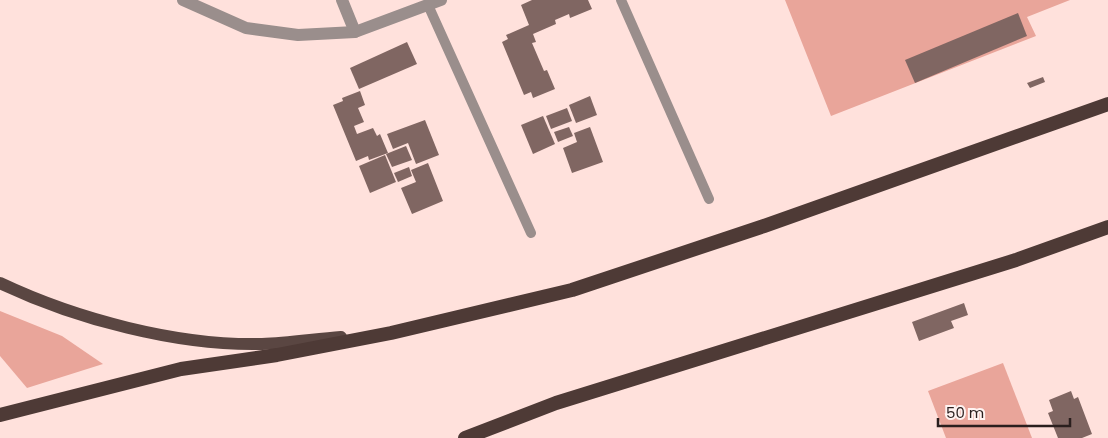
<svg xmlns="http://www.w3.org/2000/svg" width="1108" height="438" font-family="Poppins,sans-serif">
  <style>
    .green { fill: #e9a59a }
    .building { fill: #806662 }
    .lines { fill: none; stroke-linecap: round; stroke-linejoin: round }
    .service { stroke: #9a8e8c; stroke-width: 10 }
    .minor { stroke: #9a8e8c; stroke-width: 12 }
    .primary { stroke: #5a4642; stroke-width: 12 }
    .trunk { stroke: #4e3a36; stroke-width: 14 }
  </style>
  <rect width="100%" height="100%" fill="#ffe1dc"/>
  <g class="green">
    <path d="M 785,0 L 1070,0 L 1027,17 L 1036,36 L 831,116 Z"/>
    <path d="M 0,311 L 62,336 L 103,364 L 27,388 L 0,356 Z"/>
    <path d="M 1003,363 L 1032,438 L 946,438 L 928,391 Z"/>
  </g>
  <g class="building">
    <path d="M 532,0 L 588,0 L 592,9 L 570,18 L 569,14 L 555,20 L 556,24 L 533,34 L 536,42 L 532,43 L 544,71 L 547,70 L 555,89 L 533,98 L 531,92 L 524,95 L 502,42 L 508,39 L 506,35 L 529,25 L 521,5 Z"/>
    <path d="M 1018,13 L 1027,36 L 915,83 L 905,60 Z"/>
    <path d="M 407,42 L 417,64 L 359,89 L 350,68 Z"/>
    <path d="M 1043,77 L 1045,82 L 1030,88 L 1027,83 Z"/>
    <path d="M 360,91 L 365,105 L 358,108 L 364,122 L 354,126 L 357,134 L 373,128 L 377,136 L 380,134 L 388,153 L 369,160 L 368,156 L 356,161 L 333,105 L 343,101 L 342,98 Z"/>
    <path d="M 590,96 L 597,115 L 576,123 L 569,105 Z"/>
    <path d="M 567,108 L 572,121 L 551,129 L 546,116 Z"/>
    <path d="M 543,116 L 555,144 L 533,154 L 521,125 Z"/>
    <path d="M 425,120 L 439,155 L 416,164 L 408,143 L 393,149 L 387,134 Z"/>
    <path d="M 569,127 L 573,136 L 558,142 L 554,132 Z"/>
    <path d="M 590,127 L 603,162 L 572,173 L 563,148 L 577,142 L 574,133 Z"/>
    <path d="M 406,146 L 412,160 L 392,167 L 386,154 Z"/>
    <path d="M 385,155 L 396,182 L 370,193 L 359,166 Z"/>
    <path d="M 428,163 L 443,201 L 412,214 L 401,188 L 416,182 L 411,170 Z"/>
    <path d="M 409,167 L 412,176 L 398,182 L 394,173 Z"/>
    <path d="M 964,303 L 968,315 L 951,321 L 954,328 L 919,341 L 912,322 Z"/>
    <path d="M 1071,391 L 1074,399 L 1078,397 L 1092,434 L 1082,438 L 1058,438 L 1048,413 L 1053,411 L 1049,400 Z"/>
  </g>
  <g class="lines">
    <g class="service">
      <path d="M 621,0 L 709,199"/>
      <path d="M 428,5 L 531,233"/>
    </g>
    <g class="minor">
      <path d="M 183,0 L 246,28 L 298,35 L 355,32 L 441,0"/>
      <path d="M 342,0 L 355,32"/>
    </g>
    <path class="primary" d="M 0,283 C 76,319 177,346 262,344 C 288,343 315,339 341,337"/>
    <g class="trunk">
      <path d="M 0,415 L 181,369 L 277,355 L 391,333 L 572,290 L 764,226 L 1108,104"/>
      <path d="M 465,438 L 556,403 L 1016,260 L 1108,227"/>
    </g>
  </g>
  <path d="M938 418v8h132v-8" fill="none" stroke="#2a1f1e" stroke-width="2.5"/>
  <text x="946" y="418" font-size="15" fill="#2a1f1e" stroke="#fff3f1" stroke-width="4" paint-order="stroke">50 m</text>
</svg>
